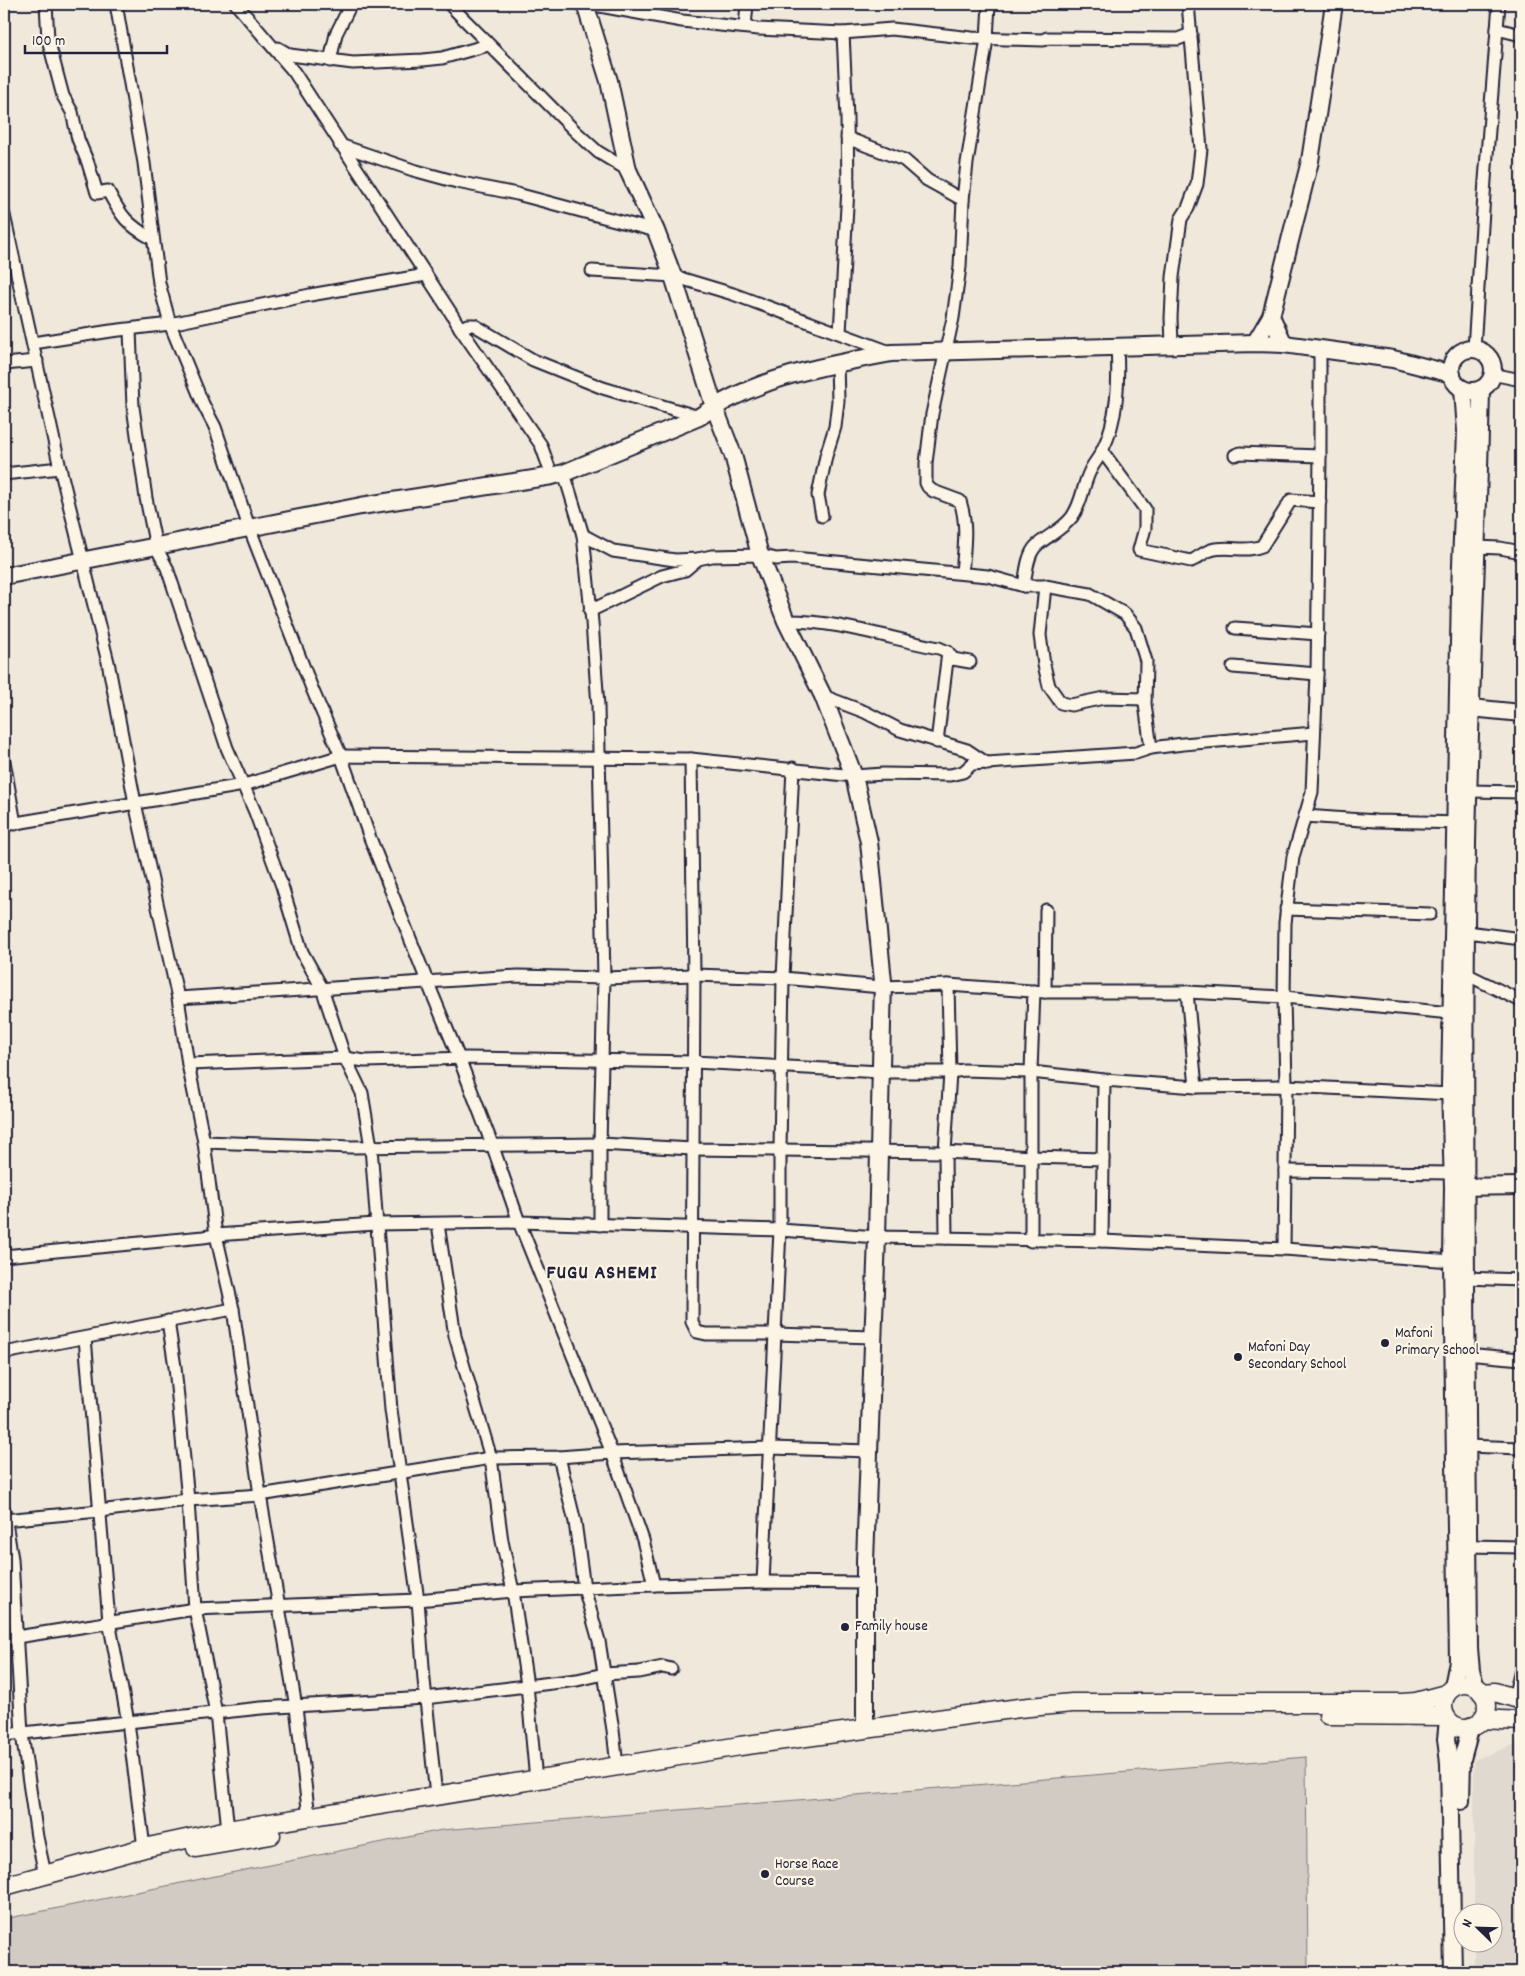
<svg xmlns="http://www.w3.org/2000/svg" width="1525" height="1976" font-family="Dekko,sans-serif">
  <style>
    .built { fill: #e0d9cf }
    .green { fill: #d1cbc3; stroke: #7a767f }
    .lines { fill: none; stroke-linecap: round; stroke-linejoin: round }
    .street-casing { stroke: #22223b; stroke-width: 15 }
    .secondary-casing { stroke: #22223b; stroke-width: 20 }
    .primary-casing { stroke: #22223b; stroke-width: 21 }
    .street { stroke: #fcf5e5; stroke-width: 11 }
    .secondary { stroke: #fcf5e5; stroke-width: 16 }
    .primary { stroke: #fcf5e5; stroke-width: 18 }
    .poi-dot { fill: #22223b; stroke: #fcf5e5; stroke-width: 2 }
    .labels { text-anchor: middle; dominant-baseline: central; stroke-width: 4.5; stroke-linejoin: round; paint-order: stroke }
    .poi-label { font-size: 15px; fill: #22223b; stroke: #fcf5e5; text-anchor: start }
    .district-label { font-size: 20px; font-weight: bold; letter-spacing: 1px; fill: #22223b; stroke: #fcf5e5 }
  </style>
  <rect width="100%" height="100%" fill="#efe8db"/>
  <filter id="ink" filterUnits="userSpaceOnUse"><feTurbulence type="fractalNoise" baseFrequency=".02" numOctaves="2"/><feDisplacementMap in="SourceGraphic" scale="10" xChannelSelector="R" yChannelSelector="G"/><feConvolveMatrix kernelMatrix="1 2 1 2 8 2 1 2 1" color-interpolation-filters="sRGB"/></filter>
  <g filter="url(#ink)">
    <path class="built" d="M 1521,1742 L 1521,1972 L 1474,1972 L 1474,1944 L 1492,1944 L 1492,1914 L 1474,1913 L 1474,1760 Z"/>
    <path class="green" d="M 1306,1757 L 1308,1972 L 5,1972 L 4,1968 L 4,1919 L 442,1830 Z"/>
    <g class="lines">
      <g class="street-casing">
        <g id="street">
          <path d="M 46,4 L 48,39 L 55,66 L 63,96 L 72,112 L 78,139 L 88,163 L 97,193 L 108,191 C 121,216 127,225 153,239"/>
          <path d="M 116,4 L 144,163 L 159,283 L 170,324 L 203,404 L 215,427 L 249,527 L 313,691 L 341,756 L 370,838 L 427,981 L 459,1058 L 493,1147 L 519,1222 L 612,1453 L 643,1540 L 654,1585"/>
          <path d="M 236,4 L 294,72 L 451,313 L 460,328 L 541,445 L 552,476"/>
          <path d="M 449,4 L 576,132 L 598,152 L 628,170"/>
          <path d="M 589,4 L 682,21 L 758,29 L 843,33 L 892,29 L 972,38 L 1043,40 L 1047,38 L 1178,39 L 1191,34"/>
          <path d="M 745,27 L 747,4"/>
          <path d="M 1497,29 L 1521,35"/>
          <path d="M 278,48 L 290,55 L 353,63 L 423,60 L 442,58 L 488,45"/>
          <path d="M 330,61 L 336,34 L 351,4"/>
          <path d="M 847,138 L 904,160 L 927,180 L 963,200"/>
          <path d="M 340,145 L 413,170 L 457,182 L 517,194 L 656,231"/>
          <path d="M 4,215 L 60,468 L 108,662 L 135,803 L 178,998 L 188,1064 L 204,1142 L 216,1235 L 233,1309 L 260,1495 L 296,1707 L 309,1817"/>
          <path d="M 592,271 L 673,276 L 733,294 L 890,352"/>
          <path d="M 460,328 L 468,325 L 474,325 L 533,360 L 603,388 L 699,417"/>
          <path d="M 130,330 L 133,407 L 146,498 L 156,547 L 167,568 L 227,748 L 255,812 L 282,886 L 302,952 L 322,988 L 345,1058 L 362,1093 L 371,1147 L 391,1410 L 418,1600 L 424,1680 L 436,1796"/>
          <path d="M 840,333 L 848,188 L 847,118 L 843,33"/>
          <path d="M 33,343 L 111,331 L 170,324 L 310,295 L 426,275"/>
          <path d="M 1172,345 L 1171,318 L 1173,277 L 1181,219 L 1188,208 L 1197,184 L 1201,149 L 1188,4"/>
          <path d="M 1474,349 L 1485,180 L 1499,4"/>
          <path d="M 4,364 L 37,361"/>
          <path d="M 1492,374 L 1521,380"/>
          <path d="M 1102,451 L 1145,509 L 1145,528 L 1139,550 L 1191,561 C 1198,558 1204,552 1211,550 C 1229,545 1246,553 1262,546 L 1291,500 L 1320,502"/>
          <path d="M 1235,455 L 1240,453 L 1320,456"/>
          <path d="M 564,473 L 583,535 L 592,622 L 598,706 L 604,978 L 600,1144 L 600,1225"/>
          <path d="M 4,474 L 60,468"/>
          <path d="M 822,516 L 818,495 L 826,456 L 835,427 L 838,401 L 837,363"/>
          <path d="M 583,535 L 613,551 L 675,560 L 698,559 L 712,556 L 760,555 L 776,559 L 793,558 L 988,576 L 1024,586 L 1045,586 L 1090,594 L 1125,614 L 1136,628 L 1146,661 L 1145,704 L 1151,748"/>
          <path d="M 1476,547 L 1500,548 L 1521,552"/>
          <path d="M 962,573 C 964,548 968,525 960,501 L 933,491 L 928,487 L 926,483 L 926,463 L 932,414 L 953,318 L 960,267 L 963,200 L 967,163 L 987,39 L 989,4"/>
          <path d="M 1024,586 C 1026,574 1027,555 1036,546 C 1047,536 1062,530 1072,517 C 1083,501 1082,487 1090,471 C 1093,464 1099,458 1102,451 C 1118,419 1119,381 1117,346"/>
          <path d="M 1045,586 L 1040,635 L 1044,665 L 1049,686 L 1061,703 L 1071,705 L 1104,698 L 1145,699"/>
          <path d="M 590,611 L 662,576 L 685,570 L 698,559"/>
          <path d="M 786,621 C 835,620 891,639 939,648 L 948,652 L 953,659 L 970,662"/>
          <path d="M 1235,628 L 1318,634"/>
          <path d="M 1233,667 L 1317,674"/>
          <path d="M 823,696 L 865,712 L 900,730 L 967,750 L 988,764"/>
          <path d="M 937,742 L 948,652"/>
          <path d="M 691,759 L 694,975 L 692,1322 L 697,1332 L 706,1334 L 775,1334 L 873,1337"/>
          <path d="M 4,761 L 15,824"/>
          <path d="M 1469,791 L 1521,792"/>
          <path d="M 1305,816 L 1376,821 L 1463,823"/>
          <path d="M 4,825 L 244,785 L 341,756 L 691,759 L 854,776 L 883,774 L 950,775 L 963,772 L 972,764 L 1136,753 L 1151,748 L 1183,744 L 1314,733"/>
          <path d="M 1286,909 L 1430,914"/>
          <path d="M 1467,932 L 1521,939"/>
          <path d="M 1466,974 L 1521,1001"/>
          <path d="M 1045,992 L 1046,910"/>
          <path d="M 1187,992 L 1196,1087"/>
          <path d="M 178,998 L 518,976 L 604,978 L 694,975 L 783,978 L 881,987 L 948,985 L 1045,992 L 1187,992 L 1284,997 L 1451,1013"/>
          <path d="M 188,1064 L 345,1058 L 365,1061 L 467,1058 L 694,1062 L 880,1072 L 950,1072 L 964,1070 L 1031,1072 L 1104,1080 L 1196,1087 L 1286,1086 L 1451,1094"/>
          <path d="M 204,1142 L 352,1147 L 600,1144 L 693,1149 L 945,1152 L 1032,1157 L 1103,1159"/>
          <path d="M 1285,1171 L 1453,1173"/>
          <path d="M 438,1224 L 455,1336 L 491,1458 L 502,1541 L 513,1591 L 527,1685 L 536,1780"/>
          <path d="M 946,1238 L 945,1152 L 950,1072 L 948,985"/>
          <path d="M 1031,1241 L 1031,1072 L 1034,991"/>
          <path d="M 1102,1241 L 1104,1080"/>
          <path d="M 1284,1249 L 1286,1086 L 1284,997 L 1285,923 L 1293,857 L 1312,792 L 1317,674 L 1320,456 L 1320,349"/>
          <path d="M 4,1256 L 203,1237 L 216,1235 L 375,1224 L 519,1222 L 780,1230 L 877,1237 L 1102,1241 L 1284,1249 L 1452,1261"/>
          <path d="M 1465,1278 L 1521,1280"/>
          <path d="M 168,1321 L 175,1367 L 188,1500 L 195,1609 L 216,1713 L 228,1830"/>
          <path d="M 85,1338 L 109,1621 L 128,1722 L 144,1848"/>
          <path d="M 4,1353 L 233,1309"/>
          <path d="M 1466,1354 L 1521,1359"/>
          <path d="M 1466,1446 L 1521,1448"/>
          <path d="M 559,1457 L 575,1522 L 584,1588 L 599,1641 L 613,1730 L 617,1766"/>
          <path d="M 4,1510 L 12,1559 L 22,1734 L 37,1837 L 45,1874"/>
          <path d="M 4,1520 L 99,1511 L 188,1500 L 260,1495 L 491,1458 L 559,1457 L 612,1453 L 770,1448 L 870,1451"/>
          <path d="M 1468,1546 L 1521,1547"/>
          <path d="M 763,1582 L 780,1230 L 780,1150 L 783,978 L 793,768"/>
          <path d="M 4,1639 L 195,1609 L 418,1600 L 513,1591 L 654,1585 L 763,1582 L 866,1583"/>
          <path d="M 1514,1698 L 1521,1669"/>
          <path d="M 4,1735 L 261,1708 L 425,1698 L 577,1680 L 604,1674 L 639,1672 L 663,1667 L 671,1669"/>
        </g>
      </g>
      <g class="secondary-casing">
        <g id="secondary">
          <path d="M 585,4 L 609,81 L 628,170 L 656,231 L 673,276 L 714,406 L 733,455 L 760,555 L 786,621 L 823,696 L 854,776 L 869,842 L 883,981 L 877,1237 L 865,1561 L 865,1728"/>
          <path d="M 1271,316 L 1284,344"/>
          <path d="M 1255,343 L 1271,316 L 1310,161 L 1334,4"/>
          <circle cx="1472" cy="370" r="21"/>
          <path d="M 4,576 L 361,506 L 552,476 L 564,473 L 699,417 C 754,378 826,365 891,353 L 1255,343 L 1284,344 L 1393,359 L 1452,374"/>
          <path d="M 1471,708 L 1521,713"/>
          <path d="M 1456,1187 L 1521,1186"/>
          <path d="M 1453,1687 L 1458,1661 L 1452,1261 L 1453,1187 L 1450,1086 L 1460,592 L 1466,431 L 1463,389"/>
          <path d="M 1476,1687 L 1471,1671 L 1469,1648 C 1467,1380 1463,1112 1467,844 C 1470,692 1478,541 1481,389"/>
          <path d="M 1448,1720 L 1446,1739 L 1449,1763 L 1453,1972"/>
          <path d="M 1461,1801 L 1462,1759 L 1471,1726"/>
        </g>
      </g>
      <g class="primary-casing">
        <g id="primary">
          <circle cx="1465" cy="1706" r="22"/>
          <path d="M 1482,1693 L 1495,1692 L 1521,1700"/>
          <path d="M 1328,1715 L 1445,1716"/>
          <path d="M 1482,1719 L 1521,1721"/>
          <path d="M 196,1848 L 271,1835"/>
          <path d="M 4,1886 L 144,1848 L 228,1830 L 740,1746 L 1019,1708 L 1072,1703 L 1402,1703 L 1416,1702 L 1446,1694"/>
        </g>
      </g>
      <use href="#street" class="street"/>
      <use href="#secondary" class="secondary"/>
      <use href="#primary" class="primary"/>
    </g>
  </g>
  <g class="poi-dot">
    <circle cx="1385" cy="1343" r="5"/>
    <circle cx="1238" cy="1357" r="5"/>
    <circle cx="845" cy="1627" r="5"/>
    <circle cx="765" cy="1874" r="5"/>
  </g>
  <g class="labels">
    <g class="poi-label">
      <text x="1395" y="1334">Mafoni<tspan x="1395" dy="17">Primary School</tspan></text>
      <text x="1248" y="1348">Mafoni Day<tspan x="1248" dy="17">Secondary School</tspan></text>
      <text x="855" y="1627">Family house</text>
      <text x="775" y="1865">Horse Race<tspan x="775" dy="17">Course</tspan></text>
    </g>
    <g class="district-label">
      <text x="602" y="1274">FUGU ASHEMI</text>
    </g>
  </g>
  <rect width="1525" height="1976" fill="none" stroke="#fcf5e5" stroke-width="20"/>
  <rect x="10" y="10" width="1505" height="1956" fill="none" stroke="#22223b" stroke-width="2" filter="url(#ink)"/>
  <g transform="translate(1478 1928) rotate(293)"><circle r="24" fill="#fcf5e5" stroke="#a5a1a1"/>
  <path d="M0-4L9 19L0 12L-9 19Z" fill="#22223b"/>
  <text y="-8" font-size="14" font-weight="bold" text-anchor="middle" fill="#22223b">N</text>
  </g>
  <path d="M25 45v8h142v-8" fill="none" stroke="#22223b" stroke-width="2.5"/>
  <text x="32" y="45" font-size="15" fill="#22223b" stroke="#fcf5e5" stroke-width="4" paint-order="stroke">100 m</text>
</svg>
